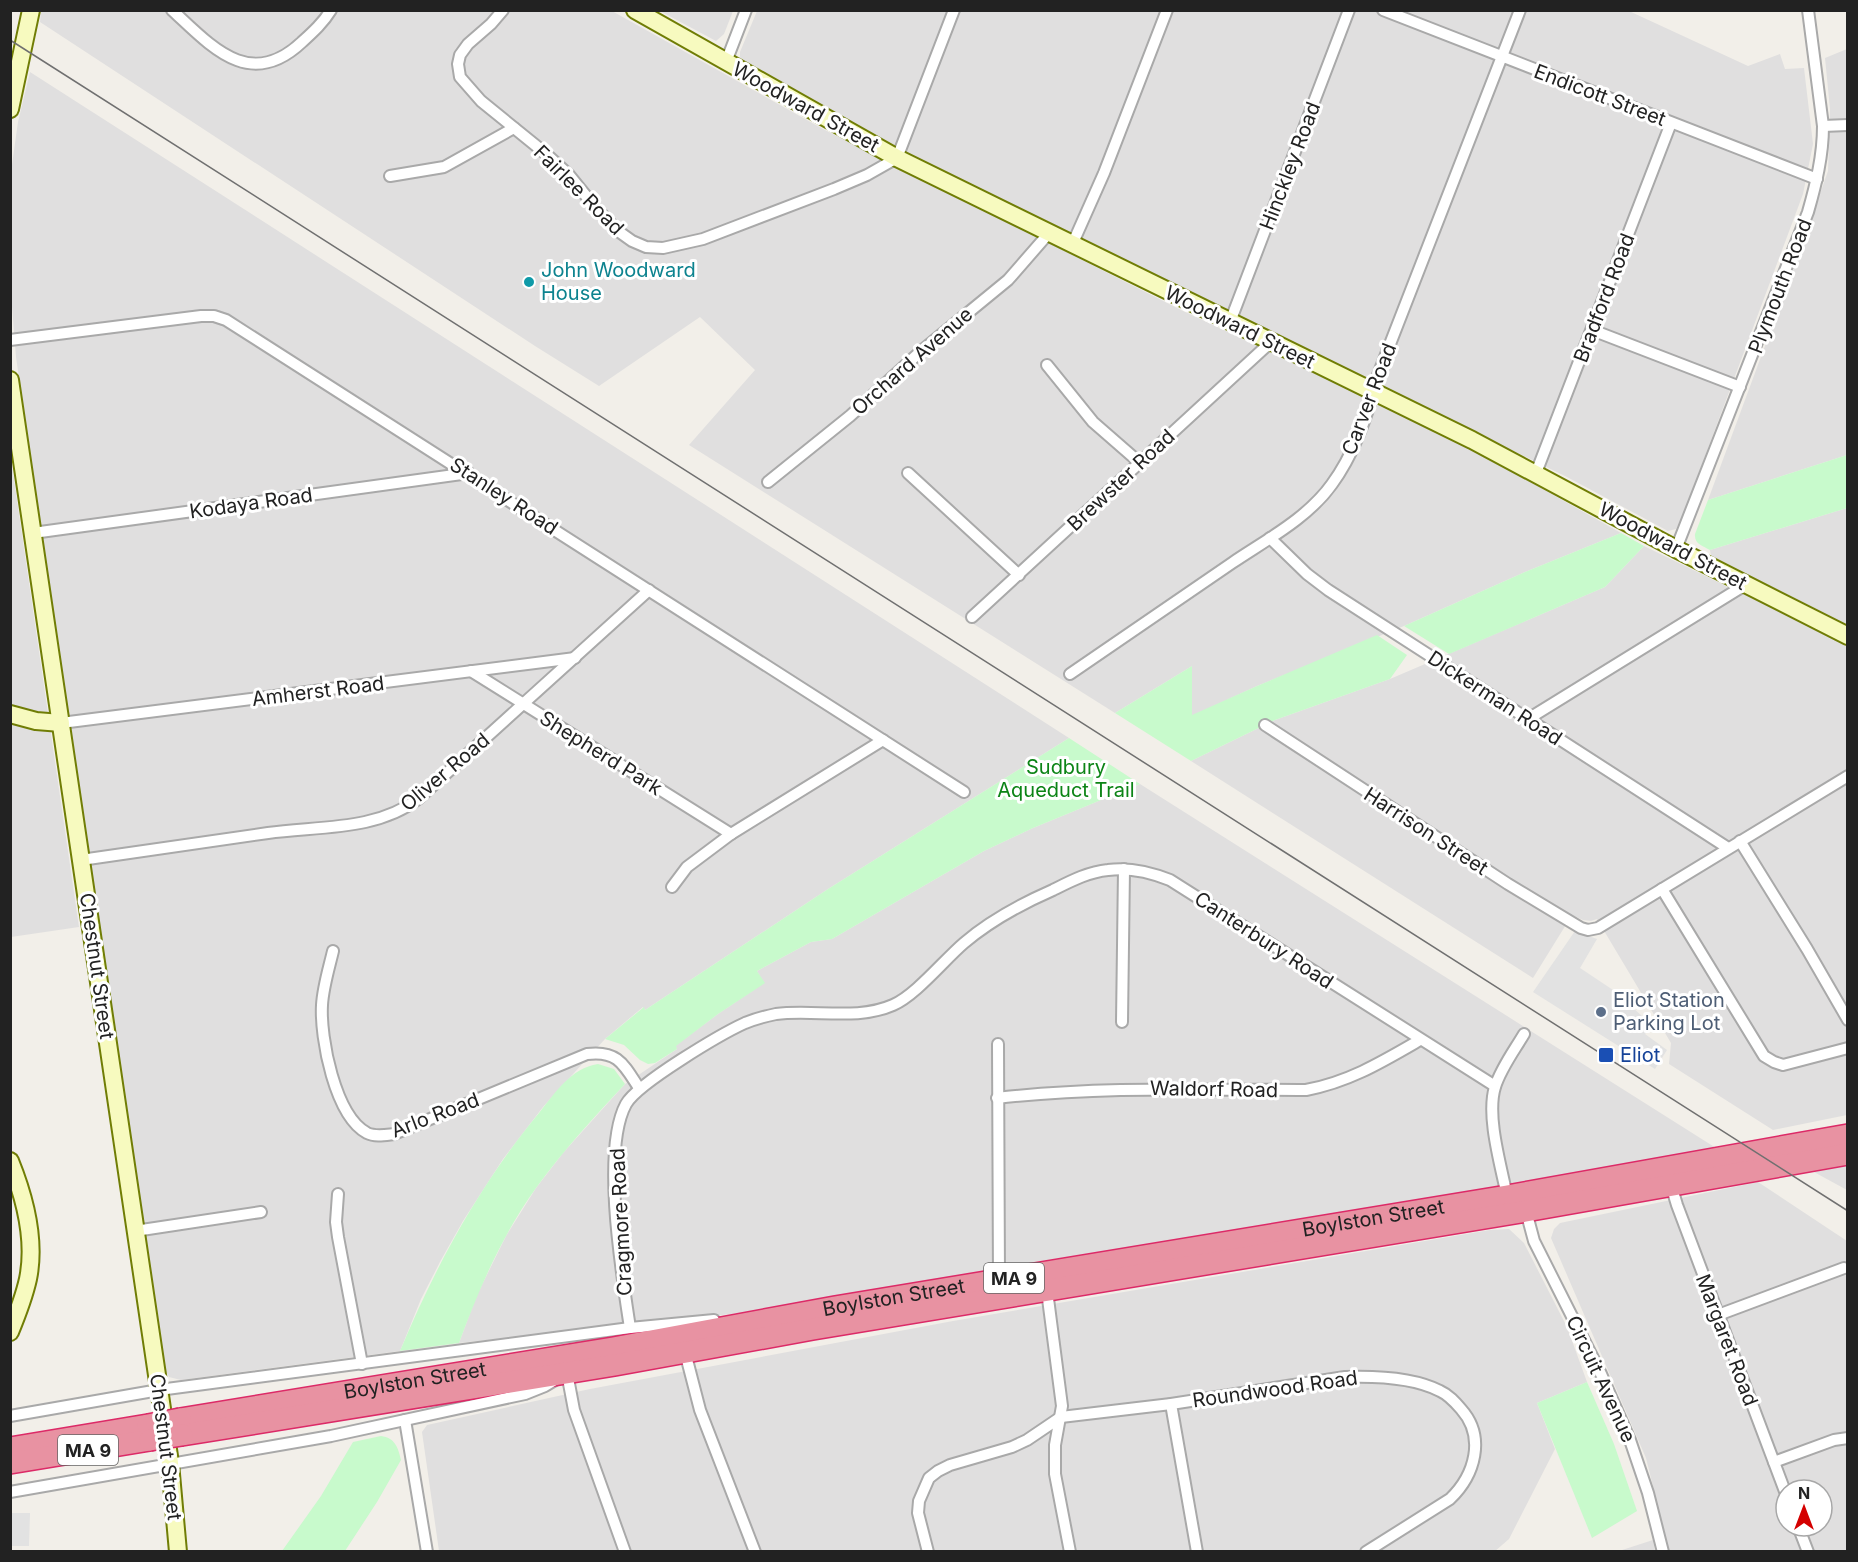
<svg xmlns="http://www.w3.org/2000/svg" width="1858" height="1562" font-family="Inter,sans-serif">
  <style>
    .residential { fill: #e0dfdf; fill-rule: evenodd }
    .park { fill: #c8facc }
    .parking { fill: #e2e2e2 }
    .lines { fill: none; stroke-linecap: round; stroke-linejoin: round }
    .street-casing { stroke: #a9a9a9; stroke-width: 14 }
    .secondary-casing { stroke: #707d05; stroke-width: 20 }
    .highway-casing { stroke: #dc2a67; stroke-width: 24 }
    .street { stroke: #fff; stroke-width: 10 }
    .secondary { stroke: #f7fabf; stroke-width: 16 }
    .highway { stroke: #e892a2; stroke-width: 21 }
    .tram { stroke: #707070; stroke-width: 1.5 }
    .highway-bridge-casing { stroke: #dc2a67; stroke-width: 24; stroke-linecap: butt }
    .highway-bridge { stroke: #e892a2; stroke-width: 21 }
    .culture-dot { fill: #0f9aa8; stroke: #fff; stroke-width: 2 }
    .service-dot { fill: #5c6f8a; stroke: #fff; stroke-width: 2 }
    .transit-dot { fill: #1a4fb4; stroke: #fff; stroke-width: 2 }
    .labels { text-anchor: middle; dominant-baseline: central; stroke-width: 6; stroke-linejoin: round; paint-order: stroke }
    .shield { fill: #fff; stroke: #646464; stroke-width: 1.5 }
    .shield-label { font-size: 18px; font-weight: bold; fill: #222 }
    .street-label { font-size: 20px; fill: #222; stroke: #fff }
    .culture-label { font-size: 20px; fill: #0d838f; stroke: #fff; text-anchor: start }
    .park-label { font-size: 20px; fill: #0c8416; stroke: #fff }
    .service-label { font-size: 20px; fill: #4e5e75; stroke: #fff; text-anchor: start }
    .transit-label { font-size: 20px; fill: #164399; stroke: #fff; text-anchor: start }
  </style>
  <rect width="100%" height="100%" fill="#f2efe9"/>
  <g class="residential">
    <path d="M 41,10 L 612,11 L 823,129 L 1181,310 L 1434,428 L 1621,533 L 1525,572 L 1404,626 L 1257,686 L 1192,716 L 1192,666 L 1115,713 L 689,445 L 755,370 L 700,317 L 599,386 L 535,346 L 40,22 Z"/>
    <path d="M 660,11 L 733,11 L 724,34 L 716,41 Z"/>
    <path d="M 757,11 L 1629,11 L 1748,66 L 1780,54 L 1785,69 L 1804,68 L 1813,144 L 1803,194 L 1682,518 L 1676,529 L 1668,531 L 1567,477 L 930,167 L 744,63 L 740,58 L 740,52 Z"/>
    <path d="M 1847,49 L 1847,455 L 1708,500 L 1796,262 L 1828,171 L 1830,109 L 1825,58 Z"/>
    <path d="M 30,72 L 1069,738 L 828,889 L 645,1010 L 643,1007 L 605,1039 L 543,1107 L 503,1159 L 463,1221 L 441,1260 L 421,1299 L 400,1351 L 181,1380 L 169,1377 L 164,1368 L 16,357 L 10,281 L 10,179 L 18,122 Z"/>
    <path d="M 10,452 L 79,927 L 11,937 L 10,937 Z"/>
    <path d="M 1847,508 L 1847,625 L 1711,556 L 1710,550 Z"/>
    <path d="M 1644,546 L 1847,645 L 1847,1115 L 1773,1130 L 1669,1064 L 1671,1043 L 1597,919 L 1591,921 L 1583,920 L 1572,915 L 1533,978 L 1191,761 L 1275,720 L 1390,679 L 1605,587 Z"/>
    <path d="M 1140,784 L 1716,1148 L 1401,1205 L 1028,1263 L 787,1308 L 459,1343 L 476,1297 L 506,1236 L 536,1188 L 563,1153 L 625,1084 L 677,1049 L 675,1046 L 718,1014 L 764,983 L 757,971 L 811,942 L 832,939 L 984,851 L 1033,828 Z"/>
    <path d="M 1847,1166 L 1847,1190 L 1814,1172 Z"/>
    <path d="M 1758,1182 L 1847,1241 L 1847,1551 L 1669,1551 L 1646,1458 L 1551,1238 L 1554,1229 L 1560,1223 ZM 1786,1490 L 1822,1490 L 1822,1526 L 1786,1526 Z"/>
    <path d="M 1509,1229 L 1524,1243 L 1567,1327 L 1587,1382 L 1537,1403 L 1555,1449 L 1509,1539 L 1494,1552 L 439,1551 L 422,1432 L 427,1425 L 590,1389 L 953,1321 L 1490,1230 Z"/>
    <path d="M 1653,1540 L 1655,1551 L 1619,1551 Z"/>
  </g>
  <g class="park">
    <path d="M 1847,455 L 1847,508 L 1710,550 C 1703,546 1694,544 1695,534 L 1708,500 Z"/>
    <path d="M 1621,533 L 1644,546 L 1605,587 L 1449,654 L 1404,626 L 1525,572 Z"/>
    <path d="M 1377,635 L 1407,655 L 1390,679 L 1275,720 L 1191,761 L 1115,713 L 1192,666 L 1192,715 L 1257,686 Z"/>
    <path d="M 1069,738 L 1140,784 L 1033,828 L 984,851 L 832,939 L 811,942 L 757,971 L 765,983 L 718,1014 L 676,1046 L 677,1049 L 655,1063 L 648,1064 L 640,1060 L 624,1045 L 605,1039 L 644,1007 L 645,1010 L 828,889 Z"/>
    <path d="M 598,1064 L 614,1069 L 625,1084 C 594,1117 563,1151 536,1188 C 502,1235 479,1289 459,1343 L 400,1351 C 436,1265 480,1184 539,1113 C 555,1093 571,1068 598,1064 Z"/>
    <path d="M 1587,1382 L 1614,1444 L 1637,1511 L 1592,1538 L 1537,1403 Z"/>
    <path d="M 381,1436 C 395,1438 398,1447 401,1460 L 377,1502 L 345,1551 L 282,1551 L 321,1496 L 353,1442 Z"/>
  </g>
  <g class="parking">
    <path d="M 1575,931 L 1597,939 L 1580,968 L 1613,990 L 1652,1025 L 1645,1034 L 1667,1050 L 1655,1069 L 1533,992 Z"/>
    <path d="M 11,1513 L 30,1513 L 29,1546 L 11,1546 Z"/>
  </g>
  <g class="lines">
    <g class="street-casing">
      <g id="street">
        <path d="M 172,10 C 212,47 250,91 302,42 C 313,32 323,23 331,10"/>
        <path d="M 503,10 L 491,24 L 468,44 L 460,55 L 458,64 L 460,77 L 481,101 L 545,153 L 569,175 L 595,207 L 618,231 L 632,241 L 646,247 L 663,248 L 703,239 L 834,189 L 867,175 L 897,158 L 954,10"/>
        <path d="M 1383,10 L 1817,179"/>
        <path d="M 726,62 L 746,10"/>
        <path d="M 1823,126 L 1848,125"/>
        <path d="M 390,176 L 444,167 L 514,128"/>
        <path d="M 1072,245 L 1104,173 L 1167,10"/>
        <path d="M 1230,322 L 1349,10"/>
        <path d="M 1592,330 L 1740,387"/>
        <path d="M 10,340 L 201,316 L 214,316 L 226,320 L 964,792"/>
        <path d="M 1047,365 L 1093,422 L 1140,463"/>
        <path d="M 908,473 L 1019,575"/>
        <path d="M 1536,473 L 1671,123"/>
        <path d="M 768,482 L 850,416 L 919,353 L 1008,280 L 1049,233"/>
        <path d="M 33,533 L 469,473"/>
        <path d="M 1270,538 L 1307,574 L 1328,590 L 1728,848"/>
        <path d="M 1676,549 L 1808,212 C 1816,184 1823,156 1823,126 L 1808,10"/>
        <path d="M 972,617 L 1271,342"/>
        <path d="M 471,671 L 731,834"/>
        <path d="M 1070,674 C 1124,637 1178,600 1232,563 C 1266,540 1308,518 1332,484 C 1354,454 1369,411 1378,375 L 1520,10"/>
        <path d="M 1528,719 L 1745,585"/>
        <path d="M 61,723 L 575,658"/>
        <path d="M 1265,725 L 1508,884 L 1581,928 L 1588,930 L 1598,928 L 1848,776"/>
        <path d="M 1740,841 L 1807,949 L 1848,1020"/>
        <path d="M 81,860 C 144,851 206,842 268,833 C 318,826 376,831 418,799 L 649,590"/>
        <path d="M 672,887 L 687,867 L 731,834 L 883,740"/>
        <path d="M 1662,889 L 1764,1056 L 1774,1062 L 1783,1065 L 1848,1048"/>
        <path d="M 333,951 C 329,968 323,987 322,1005 C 320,1038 335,1116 367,1133 C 375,1137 385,1135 394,1134 L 587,1054 C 618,1050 624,1065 639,1088"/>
        <path d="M 1122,1022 L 1124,869"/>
        <path d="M 998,1044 L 999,1280"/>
        <path d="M 997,1098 C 1101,1086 1202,1090 1306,1090 C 1349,1082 1382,1062 1420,1040"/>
        <path d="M 1671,1185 L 1677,1205 L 1786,1494"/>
        <path d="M 338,1194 L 336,1222 L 338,1237 L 362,1364"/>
        <path d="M 1507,1196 C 1501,1166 1486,1116 1495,1087 C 1501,1068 1514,1051 1524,1034"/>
        <path d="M 1526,1211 L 1534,1241 L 1601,1374 L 1630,1440 L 1648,1493 L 1663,1552"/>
        <path d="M 135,1231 L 261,1212"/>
        <path d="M 1047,1291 L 1062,1406 L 1055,1445 L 1055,1474 L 1070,1552"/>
        <path d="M 1718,1315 L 1844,1268"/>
        <path d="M 630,1328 C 622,1275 601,1150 626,1104 C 638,1083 721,1034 745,1023 C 755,1019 766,1016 776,1014 C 814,1009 857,1021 893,1005 C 916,995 944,960 964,943 C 991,920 1021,904 1053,890 C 1071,881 1088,872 1108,870 C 1130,867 1150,872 1170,880 L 1495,1086"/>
        <path d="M 685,1352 L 700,1410 L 755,1552"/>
        <path d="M 1171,1404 L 1197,1552"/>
        <path d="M 10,1416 L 159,1390 L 630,1328 L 714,1320"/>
        <path d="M 405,1420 L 427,1552"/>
        <path d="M 1774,1462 L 1834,1440 L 1848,1438"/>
        <path d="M 10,1492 L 331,1436 L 525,1394 L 545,1386 L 567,1373 L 574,1410 L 625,1552"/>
        <path d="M 1798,1526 L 1808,1552"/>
        <path d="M 928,1552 L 918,1513 L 919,1501 L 929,1478 L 938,1471 L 950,1465 L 1012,1447 L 1027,1440 L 1061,1417 L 1171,1404 L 1345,1377 C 1375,1376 1413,1377 1440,1391 C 1449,1395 1455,1402 1461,1409 C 1486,1437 1475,1475 1450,1499 L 1366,1552"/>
      </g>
    </g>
    <g class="secondary-casing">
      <g id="secondary">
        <path d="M 635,10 L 897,158 L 1472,440 L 1676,549 L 1848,636"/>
        <path d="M 10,109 L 31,10"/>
        <path d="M 10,380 L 157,1375 L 170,1463 L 178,1552"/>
        <path d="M 10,714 L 36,721 L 61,723"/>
        <path d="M 10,1161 C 25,1198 36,1240 28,1279 C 24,1297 17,1315 10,1332"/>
      </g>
    </g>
    <g class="highway-casing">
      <g id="highway">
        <path id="s1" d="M 180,1419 L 613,1348 L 835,1307 L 1507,1196 L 1848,1135"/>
        <path d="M 182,1435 L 615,1365 L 813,1329 L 1526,1211 L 1848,1154"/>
        <path d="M 10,1448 L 148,1425"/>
        <path d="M 10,1463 L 150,1440"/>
      </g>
    </g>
    <use href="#street" class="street"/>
    <use href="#secondary" class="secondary"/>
    <use href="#highway" class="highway"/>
    <path class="tram" d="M 10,40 L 1848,1211"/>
    <g class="highway-bridge-casing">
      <g id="highway-bridge">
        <path d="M 148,1425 L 180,1419"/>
        <path d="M 150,1440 L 182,1435"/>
      </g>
    </g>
    <use href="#highway-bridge" class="highway-bridge"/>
  </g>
  <circle class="culture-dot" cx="529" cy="282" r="6"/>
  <circle class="service-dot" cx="1601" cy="1012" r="6"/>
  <rect class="transit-dot" x="1598" y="1047" width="16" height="16" rx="3"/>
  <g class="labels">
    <g class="shield">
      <rect x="984" y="1263" width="60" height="30" rx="4.5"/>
      <rect x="58" y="1435" width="60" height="30" rx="4.5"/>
    </g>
    <g class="shield-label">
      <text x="1014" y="1278">MA 9</text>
      <text x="88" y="1450">MA 9</text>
    </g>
    <g class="street-label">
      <text transform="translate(1600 95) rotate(21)">Endicott Street</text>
      <text transform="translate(806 107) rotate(29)">Woodward Street</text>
      <text transform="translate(1290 166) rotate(-69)">Hinckley Road</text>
      <text transform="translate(579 190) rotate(45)">Fairlee Road</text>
      <text transform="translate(1780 286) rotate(-69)">Plymouth Road</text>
      <text transform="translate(1604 298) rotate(-69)">Bradford Road</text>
      <text transform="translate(1240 327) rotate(26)">Woodward Street</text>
      <text transform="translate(912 361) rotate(-41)">Orchard Avenue</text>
      <text transform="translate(1369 399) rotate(-69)">Carver Road</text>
      <text transform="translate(1121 480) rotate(-43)">Brewster Road</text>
      <text transform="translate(504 496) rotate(33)">Stanley Road</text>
      <text transform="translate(251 503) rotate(-8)">Kodaya Road</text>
      <text transform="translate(1673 546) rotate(28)">Woodward Street</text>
      <text transform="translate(318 691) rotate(-7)">Amherst Road</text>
      <text transform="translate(1495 698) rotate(33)">Dickerman Road</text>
      <text transform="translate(601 753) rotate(32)">Shepherd Park</text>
      <text transform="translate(445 772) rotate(-40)">Oliver Road</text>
      <text transform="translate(1426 831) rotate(33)">Harrison Street</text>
      <text transform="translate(1264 940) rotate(33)">Canterbury Road</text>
      <text transform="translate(97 966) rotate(82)">Chestnut Street</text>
      <text transform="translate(1214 1089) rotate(1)">Waldorf Road</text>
      <text transform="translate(435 1115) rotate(-21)">Arlo Road</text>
      <text stroke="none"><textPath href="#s1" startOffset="1210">Boylston Street</textPath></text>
      <text transform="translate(621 1222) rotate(-93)">Cragmore Road</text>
      <text stroke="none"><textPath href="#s1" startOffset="724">Boylston Street</textPath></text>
      <text transform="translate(1727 1340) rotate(69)">Margaret Road</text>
      <text transform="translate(1601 1379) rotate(65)">Circuit Avenue</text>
      <text stroke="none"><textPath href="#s1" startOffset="238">Boylston Street</textPath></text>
      <text transform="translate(1275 1389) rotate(-8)">Roundwood Road</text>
      <text transform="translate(166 1447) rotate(83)">Chestnut Street</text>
    </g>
    <g class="culture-label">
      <text x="541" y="270">John Woodward<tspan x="541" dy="23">House</tspan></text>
    </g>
    <g class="park-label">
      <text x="1066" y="767">Sudbury<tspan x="1066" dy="23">Aqueduct Trail</tspan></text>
    </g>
    <g class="service-label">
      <text x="1613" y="1000">Eliot Station<tspan x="1613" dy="23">Parking Lot</tspan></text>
    </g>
    <g class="transit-label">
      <text x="1620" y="1055">Eliot</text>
    </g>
  </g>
  <rect width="1858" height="1562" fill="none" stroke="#222222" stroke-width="24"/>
  <g transform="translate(1804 1508)"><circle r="28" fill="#ffffff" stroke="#a7a7a7" stroke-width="1.5"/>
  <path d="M0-4.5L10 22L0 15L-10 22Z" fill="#d40000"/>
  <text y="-9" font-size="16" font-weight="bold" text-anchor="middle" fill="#222222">N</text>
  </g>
</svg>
